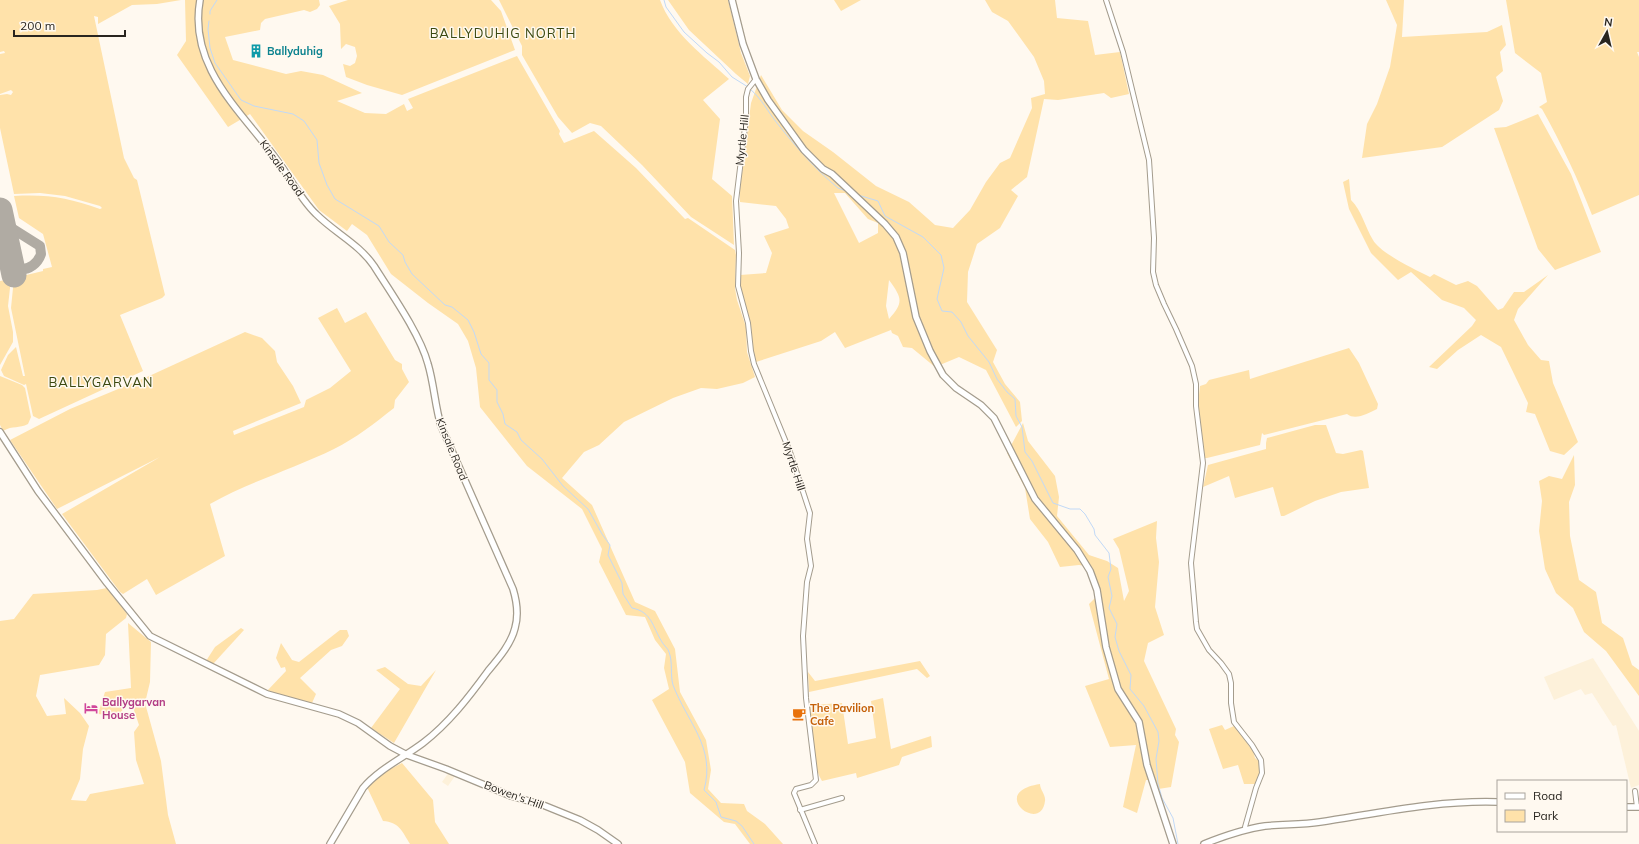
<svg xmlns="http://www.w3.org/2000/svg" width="1639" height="844" font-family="Mulish,sans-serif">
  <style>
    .built { fill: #fdf1da }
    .green { fill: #ffe2aa; fill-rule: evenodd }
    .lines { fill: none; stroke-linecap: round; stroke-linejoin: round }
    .stream { stroke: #c1d9f7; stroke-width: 1 }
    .taxiway { stroke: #b0aba3; stroke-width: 10 }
    .runway { stroke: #b0aba3; stroke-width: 25 }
    .street-casing { stroke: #a49c8d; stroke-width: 6 }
    .secondary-casing { stroke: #a49c8d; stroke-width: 8 }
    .street { stroke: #fff; stroke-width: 4 }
    .secondary { stroke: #fff; stroke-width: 5.5 }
    .labels { text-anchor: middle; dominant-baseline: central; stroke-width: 3; stroke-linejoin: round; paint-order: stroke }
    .culture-label { font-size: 11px; font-weight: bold; fill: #0d838f; stroke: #fff9f0; text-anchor: start }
    .street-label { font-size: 11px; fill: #29251f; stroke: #fff9f0 }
    .hotel-label { font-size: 11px; font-weight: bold; fill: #b23c85; stroke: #fff9f0; text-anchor: start }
    .food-label { font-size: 11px; font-weight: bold; fill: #c56008; stroke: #fff9f0; text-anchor: start }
    .quarter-label { font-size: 13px; letter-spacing: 1px; fill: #3b480f; stroke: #fff9f0 }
  </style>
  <rect width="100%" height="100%" fill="#fff9f0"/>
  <g class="built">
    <path d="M 1593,658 L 1639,731 L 1639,785 L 1631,788 L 1616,725 L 1613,726 L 1592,693 L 1585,695 L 1581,689 L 1554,700 L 1544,677 Z"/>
    <path d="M 449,772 L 455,776 L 448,786 L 442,782 Z"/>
  </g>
  <g class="green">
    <path d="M 0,0 L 181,0 L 157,4 L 132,5 L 98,24 L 98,17 L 94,16 L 124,158 L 134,178 L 137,180 L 165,295 L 162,298 L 120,315 L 143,371 L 39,419 L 33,416 L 26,384 L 24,385 L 4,376 L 1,370 L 8,355 L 16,347 L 23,376 L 25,376 L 11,308 L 14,278 L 43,271 L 43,269 L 52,267 L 43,234 L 19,218 L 14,196 C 48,194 69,198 100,209 L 102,208 L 100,206 L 65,196 L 40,193 L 14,194 L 0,128 L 0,95 L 7,94 L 11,95 L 13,92 L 11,90 L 0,94 L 0,54 L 5,53 L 4,51 L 0,52 Z"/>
    <path d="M 185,0 L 319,0 L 320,5 L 317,9 L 310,12 L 304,10 L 265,19 L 261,23 L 260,30 L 225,37 L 233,60 L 286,74 L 301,71 L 323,75 L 362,93 L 337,101 L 365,113 L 386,114 L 404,104 L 407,111 L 413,108 L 408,99 L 517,56 L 560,131 L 559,134 L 564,143 L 594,131 L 636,168 L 685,219 L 688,218 L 735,250 L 736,255 L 735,288 L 737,300 L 746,327 L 747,352 L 755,377 L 743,383 L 717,389 L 701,388 L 673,398 L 624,422 L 599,445 L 584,452 L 562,478 L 592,505 L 635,602 L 655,611 L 675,649 L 680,692 L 706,740 L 711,770 L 708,789 L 721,803 L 744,804 L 747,811 L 765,824 L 783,844 L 750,844 L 735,824 L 724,822 L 690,793 L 685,762 L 652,700 L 669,689 L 664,668 L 666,654 L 655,640 L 645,617 L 626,615 L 599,562 L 602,549 L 582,509 L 527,466 L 480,407 L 476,368 L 468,341 L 458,324 L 428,303 L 391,274 L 367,235 L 352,224 L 347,231 L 319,210 L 250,114 L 228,127 L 177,55 L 186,41 Z"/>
    <path d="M 348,0 L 491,0 L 501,11 L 515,50 L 402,95 L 367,85 L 346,77 L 343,64 L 350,66 L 355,63 L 357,56 L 355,47 L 346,44 L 341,49 L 340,24 L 329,6 Z"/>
    <path d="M 499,0 L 660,0 C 672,33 704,56 729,79 L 703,100 L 720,119 L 712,179 L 732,196 L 734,245 L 691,217 L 642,165 L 601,126 L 590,123 L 572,133 L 558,117 L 522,55 L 522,46 Z"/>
    <path d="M 668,0 L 728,0 L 741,53 L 750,76 L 748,84 L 736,74 L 689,30 Z"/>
    <path d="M 834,0 L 861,0 L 841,11 Z"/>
    <path d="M 985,0 L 1055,0 L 1057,18 L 1088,21 L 1095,55 L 1120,52 L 1129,94 L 1111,98 L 1104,93 L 1058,100 L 1044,99 L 1027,177 L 1011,190 L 1018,196 L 1000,228 L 977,244 L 968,272 L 967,302 L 997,350 L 993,362 L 1005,384 L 1020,402 L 1022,421 L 1016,427 L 986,370 L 959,357 L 935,367 L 912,348 L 903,347 L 898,336 L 892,333 L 891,330 L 845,348 L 835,332 L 821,341 L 756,362 L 752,348 L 751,324 L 741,290 L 740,275 L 766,273 L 772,253 L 764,236 L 789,228 L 786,219 L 776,206 L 740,202 L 740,189 L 751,103 L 761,75 L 782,110 L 803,131 L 833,152 L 876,186 L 909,202 L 935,225 L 953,228 L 970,210 L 986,182 L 1000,163 L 1010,158 L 1032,108 L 1031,98 L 1045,94 L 1044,81 L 1034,57 L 1008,21 L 992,12 ZM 834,193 L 845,193 L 868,219 L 878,223 L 878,233 L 859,243 ZM 889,280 C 902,298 904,302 889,319 L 886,306 Z"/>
    <path d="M 1386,0 L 1404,0 L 1402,37 L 1487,32 L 1502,25 L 1506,45 L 1500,52 L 1503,71 L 1496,77 L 1503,101 L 1499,110 L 1442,147 L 1362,158 L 1367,124 L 1377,104 L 1390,67 L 1397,25 Z"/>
    <path d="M 1506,0 L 1639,0 L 1639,52 L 1637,52 L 1639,57 L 1639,195 L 1592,215 C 1578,179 1561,143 1542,109 L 1539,107 L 1547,102 L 1541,73 L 1515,53 Z"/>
    <path d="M 1538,114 L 1571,174 L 1601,252 L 1555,270 L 1538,249 L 1494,128 L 1506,127 Z"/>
    <path d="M 1349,179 L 1351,200 C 1362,211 1365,227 1373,240 C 1380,253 1416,270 1430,277 L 1434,274 L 1456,285 L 1468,281 L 1477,286 L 1498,310 L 1503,308 L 1514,292 L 1524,292 L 1548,275 L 1518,309 L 1514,320 L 1528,345 L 1541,360 L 1549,361 L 1553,383 L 1578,442 L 1564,455 L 1550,451 L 1535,414 L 1526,412 L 1528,403 L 1501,347 L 1481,335 L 1458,350 L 1437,369 L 1429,367 L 1472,326 L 1476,320 L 1464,308 L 1442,300 L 1411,272 L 1398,280 L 1371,253 L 1349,209 L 1343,182 Z"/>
    <path d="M 11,279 L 8,306 L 13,332 L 13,342 L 0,365 L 0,281 Z"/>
    <path d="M 337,308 L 345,323 L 366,312 L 395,360 L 402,364 L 402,369 L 409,382 L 395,400 L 394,408 C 375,423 356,438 334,449 C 293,469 249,482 210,504 L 225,556 L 156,595 L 147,579 L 123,594 L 120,592 L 62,514 L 160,457 L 57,509 L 10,440 L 70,409 L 147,377 L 245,332 L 262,338 L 275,351 L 277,362 L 293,386 L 301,403 L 233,431 L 234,435 L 304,407 L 306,400 L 330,388 L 351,371 L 318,318 Z"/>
    <path d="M 1349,348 L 1359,363 L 1378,404 L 1377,409 C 1368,413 1356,421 1347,414 L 1264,435 L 1262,433 L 1260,445 L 1207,458 L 1205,458 L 1198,404 L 1200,386 L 1206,384 L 1209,380 L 1249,370 L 1250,379 Z"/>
    <path d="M 0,376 L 22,385 L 25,388 L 31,417 L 28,424 C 19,429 13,425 3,431 L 0,425 Z"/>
    <path d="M 1023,423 L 1028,441 L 1055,476 L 1059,497 L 1057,516 L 1089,555 L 1107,561 L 1118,568 L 1124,601 L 1129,591 L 1119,549 L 1113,539 L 1157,521 L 1156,538 L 1159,562 L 1155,607 L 1164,635 L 1148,643 L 1144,661 L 1176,729 L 1175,735 L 1179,742 L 1171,787 L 1152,790 L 1148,780 L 1146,780 L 1137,813 L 1123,807 L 1136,745 L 1110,747 L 1085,686 L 1109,679 L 1089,604 L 1101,592 L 1092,567 L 1079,565 L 1060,567 L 1048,542 L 1030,519 L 1025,488 L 1007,453 Z"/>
    <path d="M 1315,425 L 1326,425 L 1336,453 L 1343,454 L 1361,450 L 1363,451 L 1369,488 L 1341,492 L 1315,501 L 1284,516 L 1281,516 L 1273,487 L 1235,498 L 1229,476 L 1203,487 L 1208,465 L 1266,449 L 1266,443 L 1267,438 Z"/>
    <path d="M 1574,455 L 1575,485 L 1569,502 L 1570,536 L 1579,580 L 1596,592 L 1602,623 L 1623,638 L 1632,665 L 1639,670 L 1639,696 L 1606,651 L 1584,632 L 1573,608 L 1556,593 L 1545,569 L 1539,531 L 1542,501 L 1539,481 L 1549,476 L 1562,479 Z"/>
    <path d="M 107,588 L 127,614 L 126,618 L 106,634 L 105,655 L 99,665 L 40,675 L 36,696 L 47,716 L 66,714 L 64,698 L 80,713 L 89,726 L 83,749 L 80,779 L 71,800 L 86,801 L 90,794 L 144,784 L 136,760 L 134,732 L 139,725 L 131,701 L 117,716 L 98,714 L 105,692 L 131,688 L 128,623 L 151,642 L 150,682 L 145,703 L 161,761 L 168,815 L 176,844 L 0,844 L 0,621 L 14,619 L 33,594 L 97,590 Z"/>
    <path d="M 241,628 L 244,630 L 213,664 L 206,661 L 215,647 Z"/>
    <path d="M 340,630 L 347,630 L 349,636 L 342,646 L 331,650 L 300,678 L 316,694 L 312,703 L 267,691 L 286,671 L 285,667 L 281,668 L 276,658 L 281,643 L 292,660 L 299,662 Z"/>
    <path d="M 920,661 L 930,676 L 927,678 L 917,669 L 809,692 L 808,672 L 815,681 Z"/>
    <path d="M 385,667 L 408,684 L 421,686 L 436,670 L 394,743 L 371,728 L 400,689 L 376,670 Z"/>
    <path d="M 883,698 L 891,749 L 931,736 L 932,747 L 902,757 L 899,765 L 857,778 L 856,773 L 822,781 C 810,761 811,728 810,705 L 842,703 L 848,744 L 876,738 L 871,701 Z"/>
    <path d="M 1222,725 L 1225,730 L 1234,726 L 1253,751 L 1255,758 L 1260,762 L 1261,773 L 1256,784 L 1244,784 L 1238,765 L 1223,769 L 1209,729 Z"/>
    <path d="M 402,763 L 433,800 L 435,822 L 449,844 L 410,844 C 402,831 399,822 383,821 L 367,787 L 379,775 Z"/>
    <path d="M 1040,784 C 1040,790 1046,795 1045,801 C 1041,835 987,792 1040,784 Z"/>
  </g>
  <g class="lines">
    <g class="stream">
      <path d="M 664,0 L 666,7 L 684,32 L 707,53 L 719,62 L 732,77 L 748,87"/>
      <path d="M 210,14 L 210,11 L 217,0"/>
      <path d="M 209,21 L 208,29 L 210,48 L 215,63 L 241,100 L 254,106 L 293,114 L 304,121 L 317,140 L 319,163 L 327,185 L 335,199 L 379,226 L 389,242 L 403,255 L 405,262 L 412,274 L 445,305 L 452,307 L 468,320 L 474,332 L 481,354 L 489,363 L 489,380 L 497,390 L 497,402 L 503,414 L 505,424 L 517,432 L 521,440 L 542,459 L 563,486 L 588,509 L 602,534 L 610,545 L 608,555 L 622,583 L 623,594 L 632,608 C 652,612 652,626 662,642 C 664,646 668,648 669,652 C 673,662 670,675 673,685 C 687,722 716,747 704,790 L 716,802 L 721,817 L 736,821 L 742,826 L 754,844"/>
      <path d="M 750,89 C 762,99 768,112 777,123 C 796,147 815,169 838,188 L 846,191"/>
      <path d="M 858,195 L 878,201 L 885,216 L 923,237 L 941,255 L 944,268 L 937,299 L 942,311 L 952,312 L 961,322 L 968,336 L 989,362 L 997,379 L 1007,392 L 1015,399 L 1016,416 L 1022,427 L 1025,452 L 1032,461 L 1053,503 L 1070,509 L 1080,509 L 1085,514 L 1094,529 L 1095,535 L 1109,553 L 1111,569 L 1108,577 L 1112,596 L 1109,608 L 1117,624 L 1115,637 L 1119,651 L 1131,675 L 1130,689 L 1144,706 L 1158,732 L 1159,741 L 1156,759 L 1158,784 L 1162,798 L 1173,818 L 1178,844"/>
    </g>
    <path class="taxiway" d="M 1,217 L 13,229 L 40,246 L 41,254 C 34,274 8,275 2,254 C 0,245 4,237 4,228"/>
    <path class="runway" d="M 0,210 L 14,275"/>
    <g class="street-casing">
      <g id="street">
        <path d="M 1106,0 L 1123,52 L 1149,160 L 1154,238 L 1153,272 L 1156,285 L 1164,304 L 1176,329 L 1192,366 L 1196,384 L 1196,406 L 1203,463 L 1191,563 L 1196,622 L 1197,629 L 1209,650 L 1221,663 L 1229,674 L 1231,683 L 1231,703 L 1234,722 L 1252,745 L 1261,760 L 1262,773 L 1256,788 L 1245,827 L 1246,829"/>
        <path d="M 756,79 L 748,89 L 746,97 L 746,119 L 736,201 L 739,253 L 738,286 L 748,323 L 751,351 L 754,364 L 790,452 L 810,513 L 807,539 L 811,566 L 807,582 L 803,636 L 806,698 L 816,780 L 811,785 L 796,789 L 794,793 L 815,844"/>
        <path d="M 1635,791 L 1637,807"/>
        <path d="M 800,810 L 842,798"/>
      </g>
    </g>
    <g class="secondary-casing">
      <g id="secondary">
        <path d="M 200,0 C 188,67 241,111 277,160 C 290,177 300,199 316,214 C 335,233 359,244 374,266 C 391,293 420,334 428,364 C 434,384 435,406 441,426 L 513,589 C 517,602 519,614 515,628 C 511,644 499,658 488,671 C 469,697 449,723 423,743 C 403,758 379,769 363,788 L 330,844"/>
        <path d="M 732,0 L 743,44 L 756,79 L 768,100 L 804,150 L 823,169 L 832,174 L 848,189 L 885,224 L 896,237 L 903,253 L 916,317 L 930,351 L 943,375 L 956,388 L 981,405 L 994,418 L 1035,499 L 1077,550 L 1090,571 L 1097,590 L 1106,647 L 1118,689 L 1139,722 L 1147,765 L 1173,844"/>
        <path d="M 0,432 L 38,491 L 107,583 L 150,636 L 267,694 L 339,714 L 358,723 L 390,746 L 407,755 L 446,769 L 511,796 L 543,805 L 580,820 L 598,830 L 618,844"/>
        <path d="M 1626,807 L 1639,807"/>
        <path d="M 1204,844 C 1224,836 1244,829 1265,826 C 1283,824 1302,825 1320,822 C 1379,813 1438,800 1498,802"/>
      </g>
    </g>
    <use href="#street" class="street"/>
    <use href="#secondary" class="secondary"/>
  </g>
  <defs>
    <g id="building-bare" transform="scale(1.08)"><path d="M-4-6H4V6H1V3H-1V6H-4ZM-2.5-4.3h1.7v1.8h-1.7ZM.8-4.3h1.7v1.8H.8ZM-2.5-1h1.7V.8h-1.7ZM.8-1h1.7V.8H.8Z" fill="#0f9aa8" stroke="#fff9f0" stroke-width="2.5" paint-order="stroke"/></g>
    <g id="hotel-bare" transform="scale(1.08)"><path d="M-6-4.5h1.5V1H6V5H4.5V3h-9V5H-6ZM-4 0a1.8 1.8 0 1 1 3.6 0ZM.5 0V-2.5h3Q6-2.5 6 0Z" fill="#d1479c" stroke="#fff9f0" stroke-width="2.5" paint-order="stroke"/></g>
    <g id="cafe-bare" transform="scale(1.08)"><path d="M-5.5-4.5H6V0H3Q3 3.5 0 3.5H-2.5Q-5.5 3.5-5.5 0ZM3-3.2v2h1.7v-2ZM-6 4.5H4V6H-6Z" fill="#e8710a" stroke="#fff9f0" stroke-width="2.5" paint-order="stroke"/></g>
  </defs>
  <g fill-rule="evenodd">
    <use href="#building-bare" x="256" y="51"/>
    <use href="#hotel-bare" x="91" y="708"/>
    <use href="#cafe-bare" x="799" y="714"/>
  </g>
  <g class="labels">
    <g class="culture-label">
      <text x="267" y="51">Ballyduhig</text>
    </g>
    <g class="street-label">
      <text transform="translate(742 140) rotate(-84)">Myrtle Hill</text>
      <text transform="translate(282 168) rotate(54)">Kinsale Road</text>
      <text transform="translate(452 449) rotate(68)">Kinsale Road</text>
      <text transform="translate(794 466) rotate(72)">Myrtle Hill</text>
      <text transform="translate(514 795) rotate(20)">Bowen's Hill</text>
    </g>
    <g class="hotel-label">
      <text x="102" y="702">Ballygarvan<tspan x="102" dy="13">House</tspan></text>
    </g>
    <g class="food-label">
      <text x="810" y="708">The Pavilion<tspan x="810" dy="13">Cafe</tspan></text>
    </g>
    <g class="quarter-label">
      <text x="503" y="33">BALLYDUHIG NORTH</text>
      <text x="101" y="382">BALLYGARVAN</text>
    </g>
  </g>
  <rect x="1497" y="780" width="130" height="52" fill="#fff9f0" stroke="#a9a49c"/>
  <rect x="1505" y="793" width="20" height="6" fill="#ffffff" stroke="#a9a49c"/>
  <text x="1533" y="800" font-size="12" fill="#29251f">Road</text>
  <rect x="1505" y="810" width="20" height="12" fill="#ffe2aa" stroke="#a9a49c"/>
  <text x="1533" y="820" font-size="12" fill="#29251f">Park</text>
  <g transform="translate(1607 32) rotate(8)" stroke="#fff9f0" stroke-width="3" paint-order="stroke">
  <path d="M0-3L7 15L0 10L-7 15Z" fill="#29251f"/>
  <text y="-6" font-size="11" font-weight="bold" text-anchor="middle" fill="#29251f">N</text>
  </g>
  <path d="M14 30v6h111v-6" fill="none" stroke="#29251f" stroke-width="2"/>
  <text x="20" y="30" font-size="12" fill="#29251f" stroke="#fff9f0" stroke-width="3" paint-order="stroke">200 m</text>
</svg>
